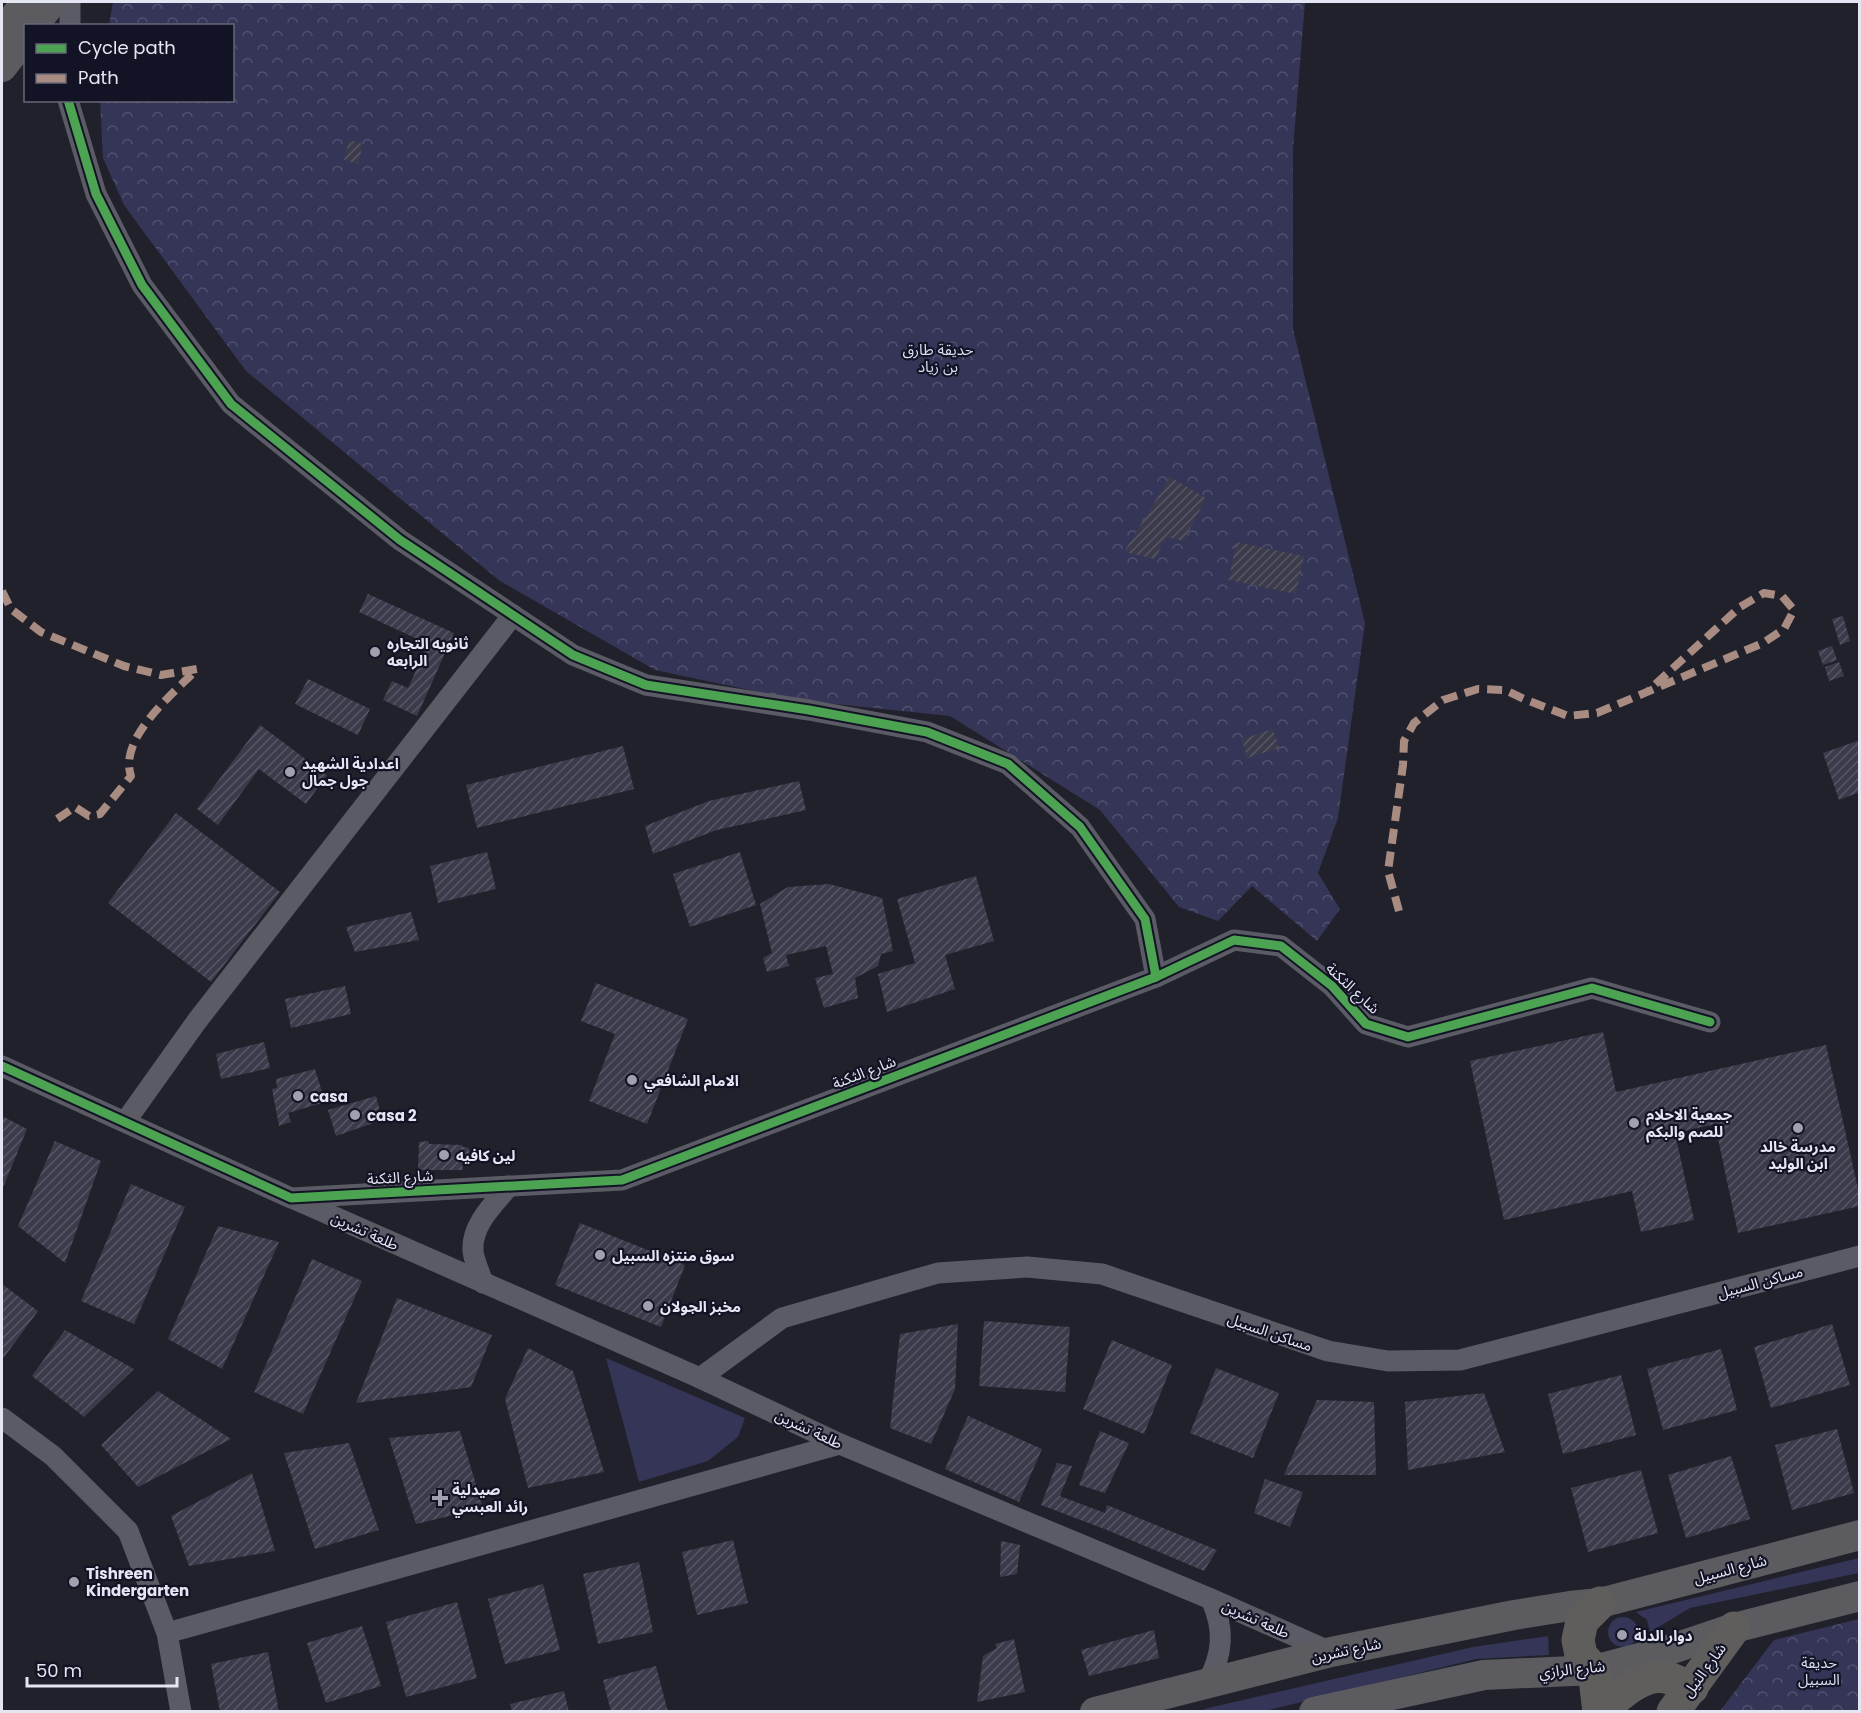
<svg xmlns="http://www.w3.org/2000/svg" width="1861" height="1713" font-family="Poppins,'Noto Sans Arabic',sans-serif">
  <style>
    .grass { fill: #343557 }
    .forest { fill: url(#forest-crowns) }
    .building { fill: url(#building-hatch) }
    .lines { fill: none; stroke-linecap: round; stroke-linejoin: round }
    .street { stroke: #5a5b64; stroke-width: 21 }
    .secondary { stroke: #5c5c60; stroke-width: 30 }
    .primary { stroke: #605d5d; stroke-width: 33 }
    .quiet { stroke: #a88b81; stroke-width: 8; stroke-dasharray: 15 8; stroke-linecap: butt }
    .cycleway-casing { stroke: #131326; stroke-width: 13 }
    .cycleway { stroke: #4ca352; stroke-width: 9 }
    .poi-dot { fill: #a0a1ae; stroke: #131326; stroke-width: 2 }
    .labels { text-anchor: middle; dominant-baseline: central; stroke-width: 4.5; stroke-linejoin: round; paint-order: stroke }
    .park-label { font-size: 15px; fill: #dbddf1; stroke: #131326 }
    .poi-label { font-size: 15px; font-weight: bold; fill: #e5e6f4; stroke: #131326; text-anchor: start }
    .street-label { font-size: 15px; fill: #e5e6f4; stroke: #131326 }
  </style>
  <defs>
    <pattern id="forest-crowns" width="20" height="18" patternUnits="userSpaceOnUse" patternTransform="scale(1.5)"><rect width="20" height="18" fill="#343557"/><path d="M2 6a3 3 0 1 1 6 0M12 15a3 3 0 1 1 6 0" fill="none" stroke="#515270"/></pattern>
    <pattern id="building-hatch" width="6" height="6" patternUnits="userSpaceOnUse" patternTransform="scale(1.5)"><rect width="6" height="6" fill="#3c3b4c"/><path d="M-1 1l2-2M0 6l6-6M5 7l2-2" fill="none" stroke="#585766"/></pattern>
  </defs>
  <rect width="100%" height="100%" fill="#21212b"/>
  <g class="grass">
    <path d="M 606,1358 L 745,1418 L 738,1437 L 708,1461 L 639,1482 Z"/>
    <path d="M 1859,1558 L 1859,1573 L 1690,1608 L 1650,1632 L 1647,1620 L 1636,1612 Z"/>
    <circle cx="1623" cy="1632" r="15"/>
    <path d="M 1548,1636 L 1549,1655 L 1476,1659 L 1265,1711 L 1205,1712 L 1204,1709 L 1473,1647 Z"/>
  </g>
  <g class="forest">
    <path d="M 113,2 L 1305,2 L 1293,149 L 1293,329 L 1365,623 L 1338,818 L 1318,873 L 1340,909 L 1317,941 L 1252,886 L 1218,921 L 1179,907 L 1100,810 L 950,716 L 797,700 L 655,670 L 500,581 L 246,371 L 124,205 L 103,158 L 100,101 L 232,100 L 232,26 L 109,25 Z"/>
    <path d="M 1859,1619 L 1859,1711 L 1720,1711 L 1774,1640 Z"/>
  </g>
  <g class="building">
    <path d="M 349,140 L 363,144 L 358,164 L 344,160 Z"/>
    <path d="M 1170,477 L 1206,498 L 1184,541 L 1166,537 L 1155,559 L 1124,552 Z"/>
    <path d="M 1236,542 L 1304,556 L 1296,594 L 1229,580 Z"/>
    <path d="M 368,594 L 454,633 L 417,716 L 383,700 L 392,681 L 408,688 L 428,644 L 359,612 Z"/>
    <path d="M 1843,616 L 1850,641 L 1840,645 L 1832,619 Z"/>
    <path d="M 1832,646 L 1837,660 L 1823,665 L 1818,651 Z"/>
    <path d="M 1839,662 L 1844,676 L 1829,681 L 1825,667 Z"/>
    <path d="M 308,679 L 370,709 L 358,735 L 295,704 Z"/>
    <path d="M 260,725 L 327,775 L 306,804 L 259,769 L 218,825 L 197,809 Z"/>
    <path d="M 1273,729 L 1279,748 L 1247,758 L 1242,739 Z"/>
    <path d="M 1860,740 L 1860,792 L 1839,800 L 1823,753 Z"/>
    <path d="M 623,746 L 634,789 L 477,828 L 466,785 Z"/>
    <path d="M 799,781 L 806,810 L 717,830 L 653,854 L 645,826 L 709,801 Z"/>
    <path d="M 176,813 L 280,892 L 211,982 L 108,903 Z"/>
    <path d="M 487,852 L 496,889 L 438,903 L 430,866 Z"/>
    <path d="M 740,852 L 756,905 L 690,927 L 673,874 Z"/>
    <path d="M 976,876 L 994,941 L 945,955 L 955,989 L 887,1012 L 878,974 L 915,963 L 897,899 Z"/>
    <path d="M 829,884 L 882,898 L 893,951 L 881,954 L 878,966 L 855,978 L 858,998 L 824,1008 L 815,978 L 833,974 L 826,946 L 786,955 L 789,966 L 767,972 L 763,958 L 772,953 L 760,904 L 788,887 Z"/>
    <path d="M 411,912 L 419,940 L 355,952 L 346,927 Z"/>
    <path d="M 596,983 L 688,1019 L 647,1124 L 589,1101 L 615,1034 L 581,1021 Z"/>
    <path d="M 345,986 L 351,1014 L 291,1028 L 285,999 Z"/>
    <path d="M 1603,1032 L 1616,1092 L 1826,1045 L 1860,1198 L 1860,1206 L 1738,1233 L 1715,1124 L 1675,1133 L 1694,1220 L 1641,1232 L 1632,1191 L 1504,1220 L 1470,1061 Z"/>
    <path d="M 264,1042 L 270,1068 L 221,1079 L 216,1054 Z"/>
    <path d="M 315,1069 L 325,1102 L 288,1113 L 291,1122 L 279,1126 L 272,1089 L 277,1088 L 276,1079 Z"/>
    <path d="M 376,1096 L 382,1120 L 336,1136 L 328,1110 Z"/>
    <path d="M 2,1116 L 27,1129 L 2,1190 Z"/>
    <path d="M 55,1141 L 101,1161 L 65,1263 L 18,1226 Z"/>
    <path d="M 428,1141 L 429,1144 L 462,1145 L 463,1147 L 469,1148 L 470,1162 L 462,1163 L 463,1170 L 418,1170 L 419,1142 Z"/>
    <path d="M 131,1184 L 185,1207 L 134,1324 L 81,1301 Z"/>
    <path d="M 580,1223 L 685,1265 L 661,1327 L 555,1285 Z"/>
    <path d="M 218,1226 L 279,1242 L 222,1369 L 168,1339 Z"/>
    <path d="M 312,1259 L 362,1281 L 303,1414 L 254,1392 Z"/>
    <path d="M 2,1284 L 38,1311 L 2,1360 Z"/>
    <path d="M 397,1298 L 492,1335 L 471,1387 L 356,1403 Z"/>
    <path d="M 984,1321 L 1070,1327 L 1065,1392 L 979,1386 Z"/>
    <path d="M 958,1324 L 955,1389 L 931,1444 L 890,1428 L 900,1334 Z"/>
    <path d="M 1832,1324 L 1850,1385 L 1771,1408 L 1754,1347 Z"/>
    <path d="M 65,1330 L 134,1369 L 84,1417 L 32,1376 Z"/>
    <path d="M 1112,1340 L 1172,1365 L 1144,1434 L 1083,1409 Z"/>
    <path d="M 528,1348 L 573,1371 L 604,1472 L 528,1488 L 505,1399 Z"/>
    <path d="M 1721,1349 L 1737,1410 L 1663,1430 L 1647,1369 Z"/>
    <path d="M 1216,1368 L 1279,1393 L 1253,1458 L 1190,1433 Z"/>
    <path d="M 1621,1375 L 1636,1435 L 1563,1454 L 1548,1394 Z"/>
    <path d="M 158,1391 L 231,1439 L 138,1487 L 101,1445 Z"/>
    <path d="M 1484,1393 L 1505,1452 L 1408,1470 L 1405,1402 Z"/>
    <path d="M 1317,1400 L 1374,1402 L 1376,1475 L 1284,1475 Z"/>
    <path d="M 968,1416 L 1042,1449 L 1019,1502 L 945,1469 Z"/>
    <path d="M 1837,1429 L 1854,1493 L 1792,1510 L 1775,1445 Z"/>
    <path d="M 460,1431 L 483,1508 L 416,1524 L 389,1438 Z"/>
    <path d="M 1100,1431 L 1129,1443 L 1105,1493 L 1079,1485 Z"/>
    <path d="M 349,1443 L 379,1530 L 315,1549 L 284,1453 Z"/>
    <path d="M 1731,1456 L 1750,1519 L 1686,1538 L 1668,1475 Z"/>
    <path d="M 1057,1463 L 1072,1466 L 1060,1496 L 1105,1513 L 1107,1505 L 1217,1550 L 1204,1571 L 1107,1530 L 1041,1505 Z"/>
    <path d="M 1641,1470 L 1658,1533 L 1588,1552 L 1571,1488 Z"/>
    <path d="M 252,1473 L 275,1551 L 189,1566 L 171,1516 Z"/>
    <path d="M 1265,1479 L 1303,1492 L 1290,1527 L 1254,1513 Z"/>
    <path d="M 733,1540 L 748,1603 L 697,1615 L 682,1552 Z"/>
    <path d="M 1001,1541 L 1020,1545 L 1017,1574 L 1000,1577 Z"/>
    <path d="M 639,1562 L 653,1632 L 598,1644 L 583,1574 Z"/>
    <path d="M 543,1584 L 560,1650 L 505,1664 L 488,1599 Z"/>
    <path d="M 457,1602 L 477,1678 L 406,1697 L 386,1622 Z"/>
    <path d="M 362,1626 L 381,1686 L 326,1703 L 307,1643 Z"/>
    <path d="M 1154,1630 L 1159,1658 L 1089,1676 L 1081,1650 Z"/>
    <path d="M 1014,1639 L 1025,1692 L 977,1702 L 983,1656 L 997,1648 L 995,1644 Z"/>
    <path d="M 268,1652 L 279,1712 L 220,1712 L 211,1664 Z"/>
    <path d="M 656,1666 L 668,1712 L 611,1712 L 603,1680 Z"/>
    <path d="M 564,1691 L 569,1712 L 512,1712 L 510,1704 Z"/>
  </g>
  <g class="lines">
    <g class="street">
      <path d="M 70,26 L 70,2"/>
      <path d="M 68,100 L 96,194 L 142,285 L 231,404 L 400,540 L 573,655 L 646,685 L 809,710 L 927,732 L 1008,764 L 1080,827 L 1145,919 L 1156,977"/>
      <path d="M 2,1066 L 291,1198 L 622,1180 L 1156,977 L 1234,940 L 1281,946 L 1332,986 L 1366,1024 L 1408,1037 L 1592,988 L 1710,1022"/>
      <path d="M 125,1122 L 197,1021 L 513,615"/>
      <path d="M 294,1199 L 700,1378 L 840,1444 L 1211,1599 L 1331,1652"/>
      <path d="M 483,1283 C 480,1273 474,1261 473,1251 C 471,1225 494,1204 509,1186"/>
      <path d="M 700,1378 L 782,1318 L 938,1273 L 1027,1267 L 1102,1274 L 1328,1351 L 1388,1361 L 1460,1360 L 1860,1256"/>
      <path d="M 2,1418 L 53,1456 L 128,1531 L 167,1633 L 181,1712"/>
      <path d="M 167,1633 L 840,1444"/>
      <path d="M 1207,1683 C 1223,1655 1225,1629 1211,1599"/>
    </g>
    <g class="secondary">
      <path d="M 33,26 L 52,2"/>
      <path d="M 2,34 L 26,2"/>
      <path d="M 2,67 L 26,36"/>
      <path d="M 1095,1712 L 1331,1652 L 1514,1615 L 1570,1606 L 1600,1603 L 1860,1535"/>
      <path d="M 1314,1712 L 1484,1675 L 1594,1670 L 1666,1651 L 1734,1628 L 1860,1596"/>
    </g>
    <g class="primary">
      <path d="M 1599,1712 L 1594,1670 L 1581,1655 L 1578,1640 L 1582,1621 L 1600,1603"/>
      <path d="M 1599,1712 C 1617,1698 1640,1673 1665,1677 C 1674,1679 1683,1685 1692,1688"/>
      <path d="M 1673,1712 L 1734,1628"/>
    </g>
    <g class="quiet">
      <path d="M 2,591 L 11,609 L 41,632 L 124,666 L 161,675 L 197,669 C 173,694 118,738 131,776 L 100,814 L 89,816 L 75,807 L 51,823"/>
      <path d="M 1399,911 L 1388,871 L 1403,765 L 1404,741 L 1414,723 L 1443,700 L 1478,689 L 1505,690 L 1524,699 L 1568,716 L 1597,713 L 1763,643 L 1784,629 L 1794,610 L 1782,596 L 1764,593 L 1740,607 L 1649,690"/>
    </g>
    <g class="cycleway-casing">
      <g id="cycleway">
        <path d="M 68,100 L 96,194 L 142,285 L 231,404 L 400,540 L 573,655 L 646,685 L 809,710 L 927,732 L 1008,764 L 1080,827 L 1145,919 L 1156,977"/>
        <path d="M 2,1066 L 291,1198 L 622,1180 L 1156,977 L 1234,940 L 1281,946 L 1332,986 L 1366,1024 L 1408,1037 L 1592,988 L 1710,1022"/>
      </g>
    </g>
    <use href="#cycleway" class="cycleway"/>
  </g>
  <g class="poi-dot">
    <circle cx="375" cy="652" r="6"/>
    <circle cx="290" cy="772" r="6"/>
    <circle cx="632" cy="1080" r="6"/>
    <circle cx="298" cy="1096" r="6"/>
    <circle cx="355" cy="1115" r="6"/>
    <circle cx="1634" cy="1123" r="6"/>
    <circle cx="1798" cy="1128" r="6"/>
    <circle cx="444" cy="1155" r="6"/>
    <circle cx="600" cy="1255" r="6"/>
    <circle cx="648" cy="1306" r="6"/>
    <path d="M437 1489h6v6h6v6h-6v6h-6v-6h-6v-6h6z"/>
    <circle cx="74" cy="1582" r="6"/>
    <circle cx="1622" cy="1635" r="6"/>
  </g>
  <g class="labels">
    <g class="park-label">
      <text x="938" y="349">حديقة طارق<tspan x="938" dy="17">بن زياد</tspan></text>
      <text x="1819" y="1662">حديقة<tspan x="1819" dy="17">السبيل</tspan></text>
    </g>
    <g class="poi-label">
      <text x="387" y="643">ثانويه التجاره<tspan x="387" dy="17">الرابعه</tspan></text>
      <text x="302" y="763">اعدادية الشهيد<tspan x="302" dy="17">جول جمال</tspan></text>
      <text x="644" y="1080">الامام الشافعي</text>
      <text x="310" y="1096">casa</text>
      <text x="1646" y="1114">جمعية الاحلام<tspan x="1646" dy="17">للصم والبكم</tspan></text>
      <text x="367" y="1115">casa 2</text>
      <text x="1798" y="1146" text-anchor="middle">مدرسة خالد<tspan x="1798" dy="17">ابن الوليد</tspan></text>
      <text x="456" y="1155">لين كافيه</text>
      <text x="612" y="1255">سوق منتزه السبيل</text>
      <text x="660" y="1306">مخبز الجولان</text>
      <text x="452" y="1489">صيدلية<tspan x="452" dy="17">رائد العبسي</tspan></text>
      <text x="86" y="1573">Tishreen<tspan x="86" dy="17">Kindergarten</tspan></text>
      <text x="1634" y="1635">دوار الدلة</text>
    </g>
    <g class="street-label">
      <text transform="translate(1353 988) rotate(43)">شارع الثكنة</text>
      <text transform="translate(864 1072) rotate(-21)">شارع الثكنة</text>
      <text transform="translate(400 1177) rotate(-3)">شارع الثكنة</text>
      <text transform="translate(365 1231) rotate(24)">طلعة تشرين</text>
      <text transform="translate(1760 1282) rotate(-15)">مساكن السبيل</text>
      <text transform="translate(1270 1332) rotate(19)">مساكن السبيل</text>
      <text transform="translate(809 1429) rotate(25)">طلعة تشرين</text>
      <text transform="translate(1730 1569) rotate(-15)">شارع السبيل</text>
      <text transform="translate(1256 1619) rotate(24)">طلعة تشرين</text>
      <text transform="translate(1346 1650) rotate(-12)">شارع تشرين</text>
      <text transform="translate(1572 1669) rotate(-6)">شارع الرازي</text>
      <text transform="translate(1704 1670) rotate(-54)">شارع النيل</text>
    </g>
  </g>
  <rect width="1861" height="1713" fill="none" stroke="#e5e6f4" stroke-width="6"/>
  <rect x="24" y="24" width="210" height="78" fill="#131326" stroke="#676778" stroke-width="1.5"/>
  <rect x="36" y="44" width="30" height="9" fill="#4ca352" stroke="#676778" stroke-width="1.5"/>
  <text x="78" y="54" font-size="18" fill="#e5e6f4">Cycle path</text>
  <rect x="36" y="74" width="30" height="9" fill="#a88b81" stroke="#676778" stroke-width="1.5"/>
  <text x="78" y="84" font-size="18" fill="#e5e6f4">Path</text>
  <path d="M27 1677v9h150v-9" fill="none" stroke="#e5e6f4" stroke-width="3"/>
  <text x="36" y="1677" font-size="18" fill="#e5e6f4" stroke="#131326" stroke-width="4.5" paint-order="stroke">50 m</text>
</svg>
